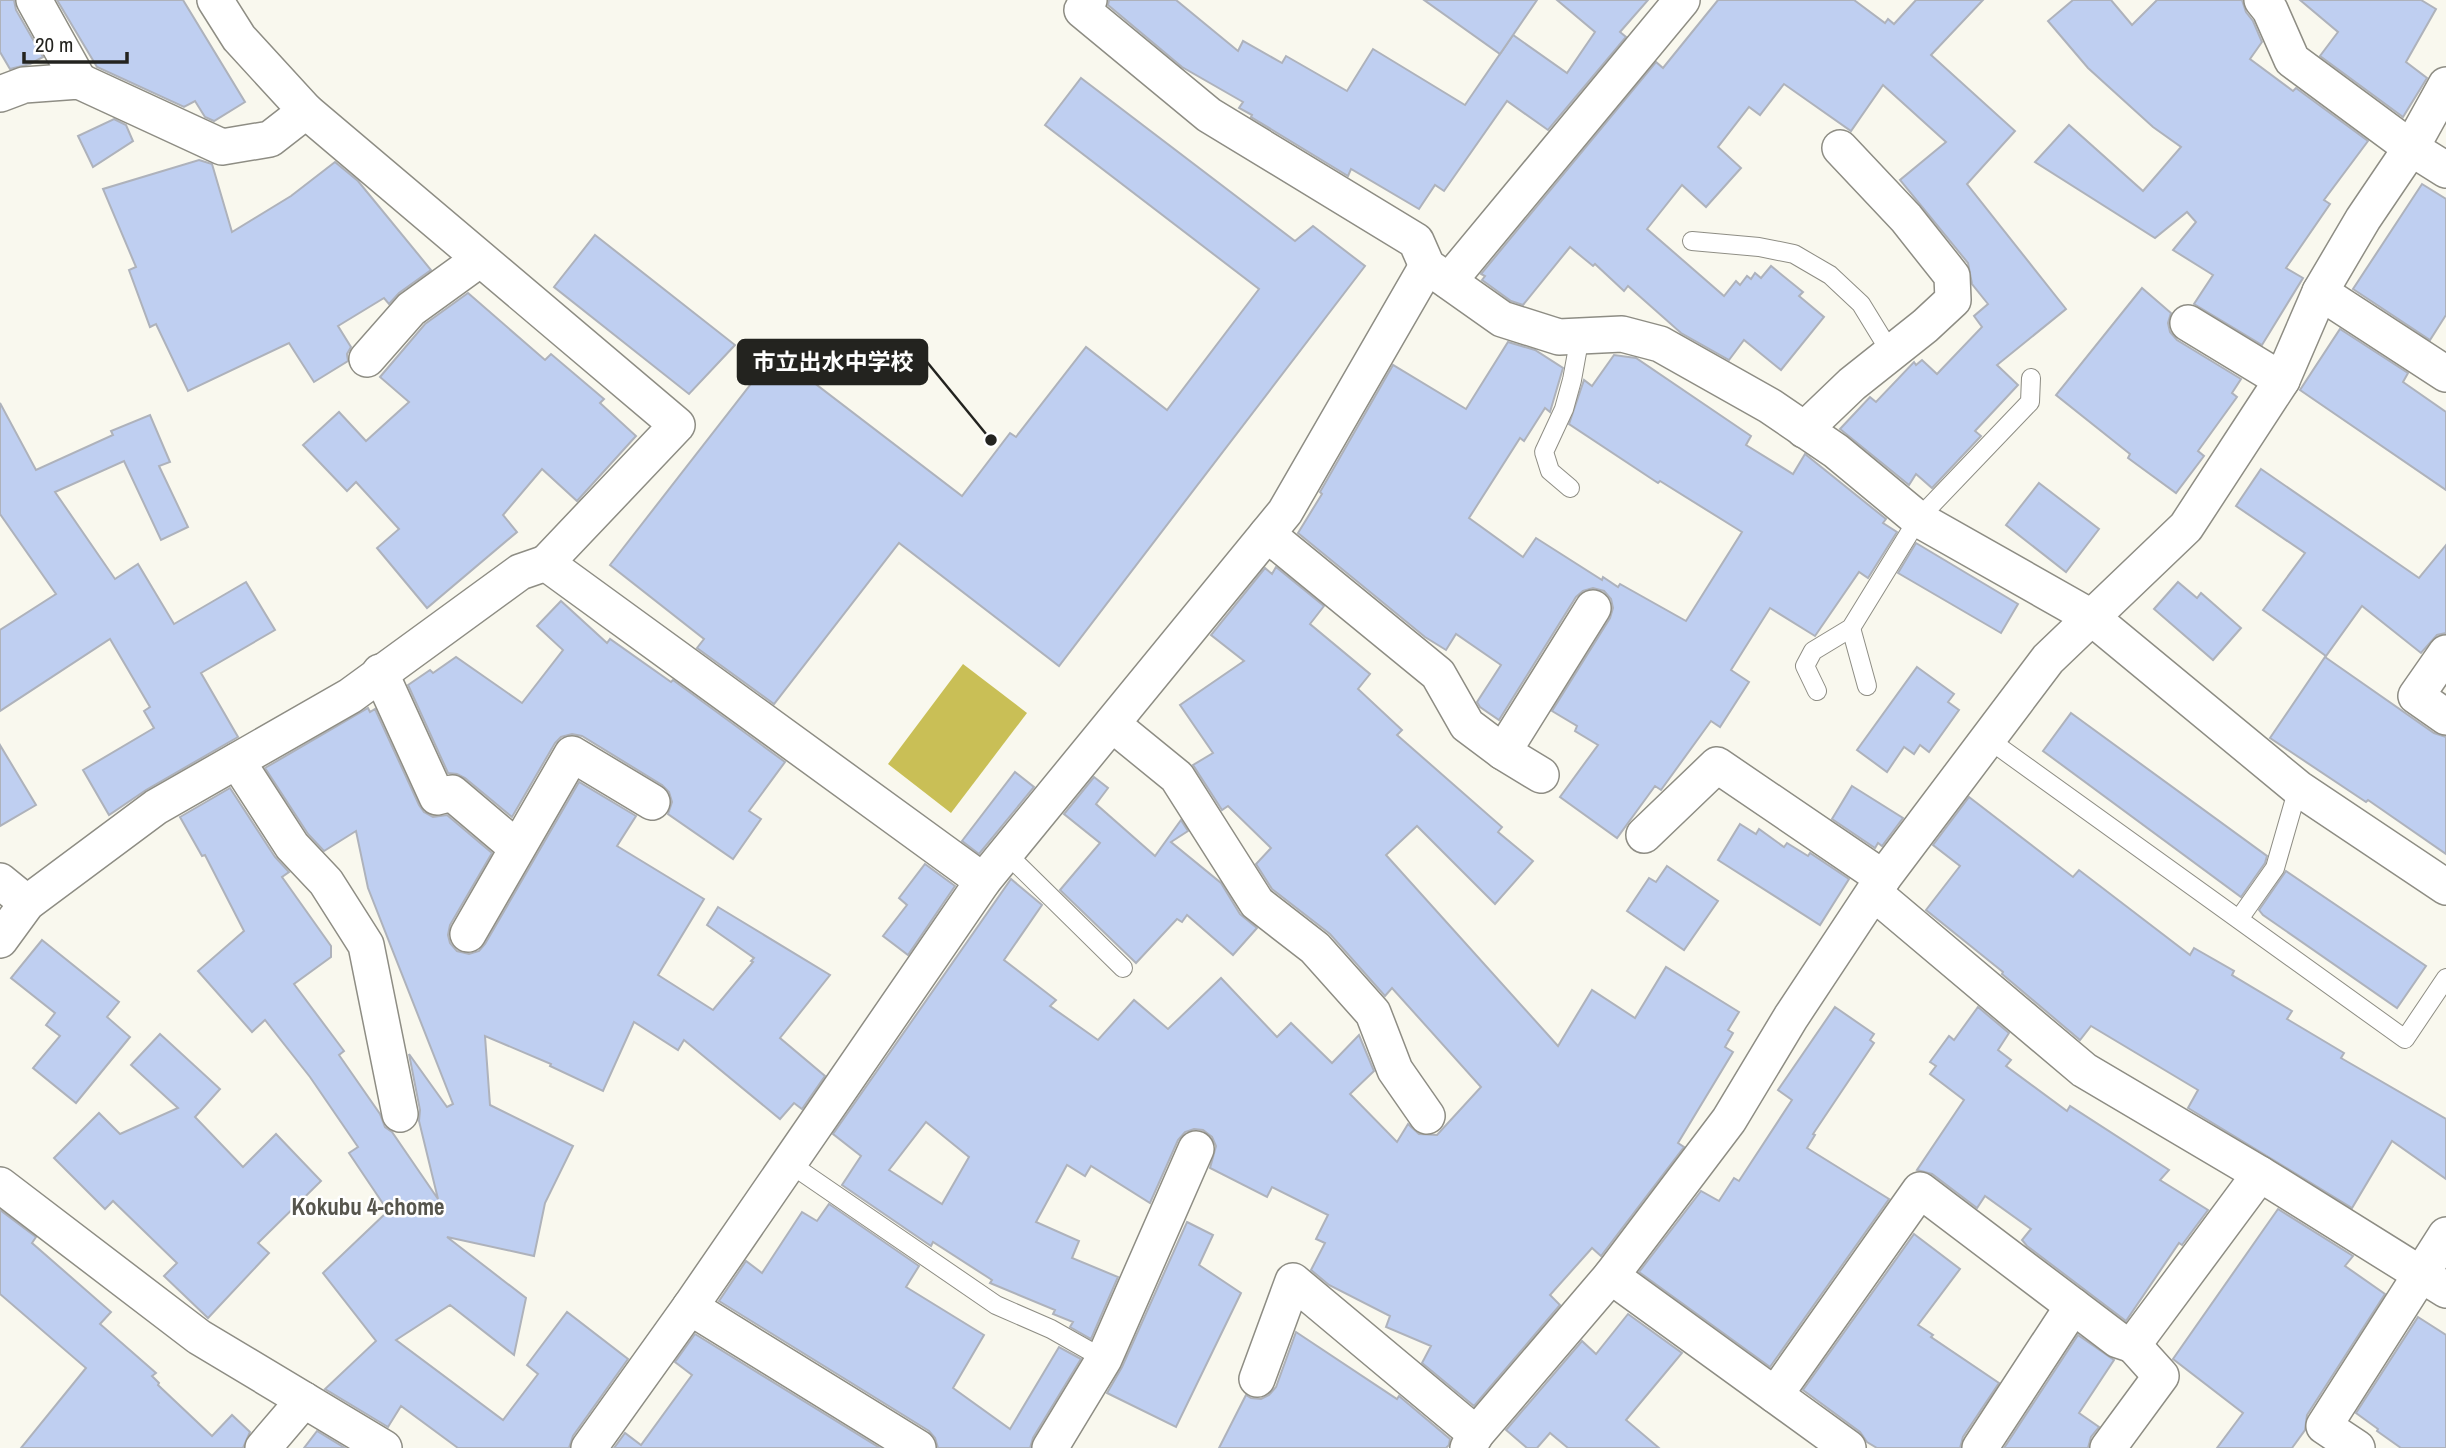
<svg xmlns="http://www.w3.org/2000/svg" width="2446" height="1448" font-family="'Archivo Narrow','Noto Sans JP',sans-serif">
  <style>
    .water { fill: #c9bf56 }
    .building { fill: #bfcff1; stroke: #aeb2bb; stroke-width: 2; fill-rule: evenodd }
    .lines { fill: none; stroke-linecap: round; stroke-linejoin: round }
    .lane-casing { stroke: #8e8d84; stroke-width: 20 }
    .street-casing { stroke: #8e8d84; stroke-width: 38 }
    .lane { stroke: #fff; stroke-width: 18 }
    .street { stroke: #fff; stroke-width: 35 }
    .labels { text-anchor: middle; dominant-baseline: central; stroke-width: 5; stroke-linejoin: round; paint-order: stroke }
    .neighbourhood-label { font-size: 23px; font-weight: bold; fill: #56554d; stroke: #fff }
    .leader { fill: none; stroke: #23231f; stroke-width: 2.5 }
    .callout-dot { fill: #23231f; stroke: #fff; stroke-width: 2.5 }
    .callout { fill: #23231f; stroke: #23231f; stroke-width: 2.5 }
    .callout-label { font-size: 23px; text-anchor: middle; font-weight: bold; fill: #fff }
  </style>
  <rect width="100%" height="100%" fill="#f9f8ee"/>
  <path class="water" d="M 963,664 L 1027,713 L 951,813 L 888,764 Z"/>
  <g class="building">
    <path d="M 0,0 L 14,0 L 16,10 L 43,57 L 30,64 L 10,69 L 0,52 Z"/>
    <path d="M 57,0 L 183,0 L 245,102 L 214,121 L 205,117 L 195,101 L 184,107 L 97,67 Z"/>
    <path d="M 1109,0 L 1176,0 L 1238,51 L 1243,41 L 1282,63 L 1286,56 L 1347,91 L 1373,49 L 1465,105 L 1513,35 L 1567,73 L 1595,32 L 1557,0 L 1648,0 L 1620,32 L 1626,37 L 1548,130 L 1507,101 L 1444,191 L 1435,185 L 1419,209 L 1351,169 L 1348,176 L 1251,117 L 1252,115 L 1239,108 L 1243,102 L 1182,67 L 1108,5 Z"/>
    <path d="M 1424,0 L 1537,0 L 1500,54 Z"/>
    <path d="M 1718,0 L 1854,0 L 1885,23 L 1888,19 L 1894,24 L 1916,0 L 1983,0 L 1931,55 L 2015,131 L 1967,184 L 2066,309 L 1997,365 L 2018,385 L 1975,431 L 1981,436 L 1932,488 L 1916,474 L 1909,485 L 1840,429 L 1870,397 L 1876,402 L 1914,362 L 1916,365 L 1922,360 L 1937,374 L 1982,327 L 1974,316 L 1988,304 L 1972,284 L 1968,263 L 1900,180 L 1946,142 L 1883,85 L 1851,131 L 1784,84 L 1760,115 L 1749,107 L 1718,147 L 1741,168 L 1706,207 L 1682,185 L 1647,229 L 1724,296 L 1736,281 L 1740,285 L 1747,276 L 1751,279 L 1755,273 L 1761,278 L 1771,266 L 1803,292 L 1799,296 L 1824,317 L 1781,370 L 1744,340 L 1729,360 L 1681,333 L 1628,286 L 1624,291 L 1595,264 L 1593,266 L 1570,247 L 1523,305 L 1511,301 L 1482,280 L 1485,276 L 1481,274 L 1656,62 L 1663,68 Z"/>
    <path d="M 2073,0 L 2111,0 L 2132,25 L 2157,0 L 2242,0 L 2246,12 L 2253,21 L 2262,42 L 2250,59 L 2293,91 L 2296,88 L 2368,141 L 2324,200 L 2330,204 L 2286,268 L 2303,278 L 2262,345 L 2194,304 L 2213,275 L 2173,250 L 2196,222 L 2187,212 L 2155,238 L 2035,162 L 2069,125 L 2143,191 L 2181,147 L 2153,127 L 2088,68 L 2048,21 Z"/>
    <path d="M 2300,0 L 2421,0 L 2436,9 L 2406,62 L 2427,78 L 2403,117 L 2320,56 L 2338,32 Z"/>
    <path d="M 1081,78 L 1295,241 L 1313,226 L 1365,266 L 1059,666 L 899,543 L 774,704 L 697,648 L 704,639 L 610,565 L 775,353 L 962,496 L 1010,433 L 1016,437 L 1086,347 L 1167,410 L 1259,289 L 1045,125 Z"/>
    <path d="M 114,119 L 126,125 L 133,141 L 93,167 L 78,136 Z"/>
    <path d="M 199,160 L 212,164 L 232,232 L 291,196 L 335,162 L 358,181 L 431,270 L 399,293 L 389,304 L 384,298 L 338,326 L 351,347 L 347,354 L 348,361 L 314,382 L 289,343 L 188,391 L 156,324 L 150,327 L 129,270 L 136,267 L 103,189 Z"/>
    <path d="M 2422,184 L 2446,199 L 2446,315 L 2430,340 L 2353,289 Z"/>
    <path d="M 595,235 L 735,345 L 689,394 L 554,287 Z"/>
    <path d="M 2142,288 L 2171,313 L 2168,323 L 2170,332 L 2177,340 L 2241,379 L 2232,393 L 2237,397 L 2198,451 L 2204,456 L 2176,493 L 2128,458 L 2130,454 L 2056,395 Z"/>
    <path d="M 468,293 L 545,360 L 551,354 L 604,399 L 600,403 L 636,436 L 577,501 L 542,469 L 503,515 L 517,532 L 427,608 L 377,548 L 399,529 L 356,482 L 347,491 L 303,445 L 339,412 L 366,441 L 409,402 L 380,377 L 425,324 Z"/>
    <path d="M 2340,329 L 2408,373 L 2403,382 L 2446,412 L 2446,490 L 2300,390 Z"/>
    <path d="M 1508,342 L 1535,350 L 1563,368 L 1550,412 L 1545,408 L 1524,441 L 1520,438 L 1469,518 L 1523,557 L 1536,538 L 1602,580 L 1603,577 L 1618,587 L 1620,584 L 1686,621 L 1742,532 L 1660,481 L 1658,483 L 1569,424 L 1584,380 L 1592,386 L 1614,355 L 1636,358 L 1751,436 L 1746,445 L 1793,474 L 1805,454 L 1886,519 L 1883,523 L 1897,532 L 1868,578 L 1859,572 L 1815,636 L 1770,608 L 1731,670 L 1749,682 L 1720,727 L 1711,721 L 1661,790 L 1655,786 L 1617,838 L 1560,797 L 1598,745 L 1575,731 L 1577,726 L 1552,711 L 1610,618 L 1613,608 L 1611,599 L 1604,591 L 1593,588 L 1583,591 L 1576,597 L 1499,720 L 1480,707 L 1477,702 L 1501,665 L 1456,634 L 1446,650 L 1425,637 L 1298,533 L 1322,494 L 1320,492 L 1393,365 L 1466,409 Z"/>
    <path d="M 0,403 L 36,470 L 113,435 L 111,431 L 150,415 L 170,462 L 159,466 L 188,527 L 161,540 L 124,461 L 55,492 L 115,579 L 138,564 L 174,624 L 246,582 L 275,630 L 201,673 L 238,737 L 146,790 L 109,815 L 83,770 L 154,728 L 144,711 L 150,707 L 110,639 L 0,711 L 0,630 L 56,594 L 0,514 Z"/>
    <path d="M 2261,469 L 2419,578 L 2446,545 L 2446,633 L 2437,635 L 2421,653 L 2362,606 L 2326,656 L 2263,610 L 2305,553 L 2236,506 Z"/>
    <path d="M 2039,483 L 2099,529 L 2066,572 L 2006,525 Z"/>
    <path d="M 1916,543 L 2018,604 L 2001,633 L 1898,573 Z"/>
    <path d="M 1276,567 L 1324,606 L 1310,624 L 1370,674 L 1358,689 L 1402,730 L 1397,735 L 1502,827 L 1498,832 L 1533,861 L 1495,904 L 1417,826 L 1386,855 L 1558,1046 L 1592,990 L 1635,1018 L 1666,967 L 1739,1012 L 1728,1030 L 1733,1033 L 1725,1047 L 1733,1052 L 1678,1143 L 1684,1147 L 1601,1256 L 1592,1248 L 1550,1295 L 1560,1305 L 1474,1406 L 1422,1363 L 1431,1346 L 1386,1327 L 1390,1316 L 1329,1285 L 1311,1270 L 1325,1243 L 1316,1239 L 1328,1215 L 1272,1187 L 1267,1197 L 1210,1168 L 1216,1146 L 1212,1137 L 1203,1130 L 1194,1129 L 1185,1132 L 1178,1140 L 1150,1203 L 1091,1166 L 1085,1176 L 1067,1165 L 1036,1222 L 1079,1241 L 1072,1258 L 1118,1277 L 1091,1339 L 1070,1327 L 1073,1322 L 1053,1314 L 1055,1310 L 990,1283 L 992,1280 L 933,1242 L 931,1246 L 842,1185 L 861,1156 L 833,1134 L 1011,879 L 1042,905 L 1004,960 L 1056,1000 L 1050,1006 L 1098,1040 L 1134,1000 L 1168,1029 L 1221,978 L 1277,1037 L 1291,1023 L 1332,1063 L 1359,1035 L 1374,1071 L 1350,1094 L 1397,1142 L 1408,1124 L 1419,1134 L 1437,1135 L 1481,1087 L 1392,988 L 1385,996 L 1330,934 L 1272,889 L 1256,864 L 1271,848 L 1228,806 L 1222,810 L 1193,765 L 1213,753 L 1180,705 L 1244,661 L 1211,635 L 1265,568 L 1272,574 ZM 926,1122 L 969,1157 L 942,1204 L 889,1170 Z"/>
    <path d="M 2178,582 L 2197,598 L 2201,593 L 2241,628 L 2213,660 L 2154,609 Z"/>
    <path d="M 561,601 L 607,643 L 610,639 L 671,682 L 673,680 L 785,762 L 749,811 L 761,819 L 733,859 L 668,814 L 672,802 L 669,792 L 662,785 L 582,736 L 572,734 L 561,737 L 555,743 L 512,817 L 465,778 L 457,774 L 448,773 L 408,685 L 430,670 L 433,673 L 456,657 L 522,703 L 563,650 L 537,626 Z"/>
    <path d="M 2325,657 L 2434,733 L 2446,737 L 2446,854 L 2368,800 L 2366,802 L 2270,738 Z"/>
    <path d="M 1917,667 L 1954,694 L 1948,702 L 1959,710 L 1929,752 L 1920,745 L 1914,754 L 1904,747 L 1887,772 L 1857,750 Z"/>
    <path d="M 368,708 L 370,712 L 375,709 L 419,805 L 424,812 L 433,817 L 447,815 L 492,853 L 450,925 L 448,935 L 450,943 L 457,951 L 469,954 L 479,951 L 485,944 L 579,782 L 636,816 L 617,846 L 704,899 L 658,975 L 713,1010 L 753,962 L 751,961 L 754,958 L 707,925 L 718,907 L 830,975 L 780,1038 L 825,1076 L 802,1109 L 794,1103 L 780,1119 L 684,1040 L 678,1050 L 634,1022 L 603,1091 L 550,1066 L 551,1064 L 485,1036 L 490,1105 L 573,1146 L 545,1203 L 534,1256 L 447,1237 L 526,1298 L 514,1355 L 450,1305 L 396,1340 L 503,1420 L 538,1374 L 527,1365 L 567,1312 L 628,1359 L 573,1436 L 569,1448 L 458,1448 L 401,1406 L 388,1427 L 325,1389 L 376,1341 L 323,1273 L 388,1211 L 349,1153 L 358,1147 L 310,1077 L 265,1020 L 252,1032 L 198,971 L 244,931 L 205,855 L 202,856 L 180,817 L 230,788 L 275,857 L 289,872 L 282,877 L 331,946 L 331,957 L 294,984 L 344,1051 L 339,1055 L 380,1114 L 385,1127 L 392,1132 L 438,1199 L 419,1121 L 420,1110 L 409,1054 L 447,1107 L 453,1104 L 368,888 L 356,831 L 324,851 L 308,834 L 265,768 Z"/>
    <path d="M 2071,713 L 2267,856 L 2265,863 L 2241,897 L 2043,751 Z"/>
    <path d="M 0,745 L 36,805 L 0,826 Z"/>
    <path d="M 1015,772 L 1034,787 L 979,854 L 962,841 Z"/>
    <path d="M 1094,777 L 1108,788 L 1096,804 L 1155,856 L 1181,820 L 1188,831 L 1171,842 L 1221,883 L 1240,914 L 1257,928 L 1233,955 L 1187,915 L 1182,922 L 1177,919 L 1136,963 L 1060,890 L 1100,843 L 1064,814 Z"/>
    <path d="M 1852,786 L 1903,818 L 1882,846 L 1878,843 L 1875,848 L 1832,819 Z"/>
    <path d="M 1969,797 L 2073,877 L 2079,870 L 2190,955 L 2194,948 L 2234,971 L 2232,975 L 2292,1011 L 2287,1019 L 2344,1053 L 2341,1058 L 2446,1119 L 2446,1179 L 2392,1141 L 2352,1208 L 2188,1108 L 2198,1090 L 2091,1026 L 2080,1040 L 2002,974 L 2003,972 L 1926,910 L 1960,866 L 1933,845 Z"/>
    <path d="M 1740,824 L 1756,834 L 1759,829 L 1784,847 L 1787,843 L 1808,856 L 1810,853 L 1849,879 L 1820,925 L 1718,860 Z"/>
    <path d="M 925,864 L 955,886 L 908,955 L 883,936 L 907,905 L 899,898 Z"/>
    <path d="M 1667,866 L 1718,901 L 1684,950 L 1627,911 L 1649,878 L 1656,882 Z"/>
    <path d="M 2286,871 L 2426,966 L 2397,1008 L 2263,915 L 2259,910 Z"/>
    <path d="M 42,940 L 119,1002 L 107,1017 L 130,1037 L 76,1103 L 33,1068 L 60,1036 L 46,1025 L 55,1013 L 11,978 Z"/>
    <path d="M 1835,1007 L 1874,1034 L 1870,1040 L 1874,1043 L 1813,1134 L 1815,1135 L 1807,1148 L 1889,1199 L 1770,1367 L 1639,1272 L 1701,1191 L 1719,1201 L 1734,1178 L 1739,1181 L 1792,1100 L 1778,1090 Z"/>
    <path d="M 1978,1007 L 2009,1033 L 1998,1050 L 2011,1060 L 2006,1066 L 2067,1111 L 2070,1106 L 2169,1170 L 2160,1180 L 2208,1210 L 2182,1245 L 2179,1243 L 2126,1321 L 2027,1246 L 2022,1240 L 2031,1229 L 1985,1196 L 1977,1208 L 1932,1174 L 1917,1170 L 1964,1100 L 1930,1074 L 1936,1066 L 1930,1062 L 1949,1036 L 1954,1040 Z"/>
    <path d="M 160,1034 L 220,1089 L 195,1117 L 243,1167 L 276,1134 L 321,1181 L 258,1243 L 269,1253 L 208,1318 L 164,1276 L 177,1263 L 113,1201 L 105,1209 L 54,1158 L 99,1113 L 120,1134 L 178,1108 L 131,1065 Z"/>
    <path d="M 829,1204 L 919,1266 L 906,1287 L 984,1335 L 953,1388 L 1010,1429 L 1059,1347 L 1081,1359 L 1033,1438 L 1030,1448 L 938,1448 L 935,1438 L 929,1431 L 719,1301 L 746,1261 L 762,1273 L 802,1212 L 817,1221 Z"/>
    <path d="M 2278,1209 L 2353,1256 L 2345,1266 L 2385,1294 L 2307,1415 L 2305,1430 L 2292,1448 L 2217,1448 L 2243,1413 L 2173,1359 Z"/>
    <path d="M 0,1210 L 36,1237 L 32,1243 L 111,1312 L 100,1324 L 156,1373 L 152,1376 L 159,1383 L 158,1385 L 212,1436 L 232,1415 L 250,1432 L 243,1448 L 21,1448 L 86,1368 L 0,1294 Z"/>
    <path d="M 1187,1222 L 1213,1235 L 1199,1265 L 1241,1293 L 1176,1427 L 1107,1393 L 1122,1367 Z"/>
    <path d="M 1914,1234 L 1960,1269 L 1918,1325 L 1933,1335 L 1931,1337 L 1999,1383 L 1963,1437 L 1960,1448 L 1877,1448 L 1867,1442 L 1860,1432 L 1803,1390 Z"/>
    <path d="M 1628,1314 L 1682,1353 L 1626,1420 L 1659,1448 L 1568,1448 L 1550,1433 L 1537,1448 L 1527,1448 L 1506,1430 L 1582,1341 L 1596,1354 Z"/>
    <path d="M 2418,1317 L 2446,1335 L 2446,1448 L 2401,1448 L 2377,1431 L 2378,1429 L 2356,1413 Z"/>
    <path d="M 1296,1332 L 1397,1399 L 1399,1396 L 1450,1439 L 1449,1445 L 1446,1448 L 1219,1448 L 1246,1395 L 1251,1398 L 1261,1399 L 1269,1395 L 1276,1387 Z"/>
    <path d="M 695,1334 L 880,1448 L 614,1448 L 625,1433 L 641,1445 L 692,1375 L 675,1362 Z"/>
    <path d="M 2078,1335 L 2114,1360 L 2079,1413 L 2099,1427 L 2091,1437 L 2088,1448 L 2004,1448 Z"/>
    <path d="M 317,1431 L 345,1448 L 304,1448 Z"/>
  </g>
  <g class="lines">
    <g class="lane-casing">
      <g id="lane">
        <path d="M 1692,241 L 1759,247 L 1794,254 L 1830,275 L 1861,304 L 1891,353"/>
        <path d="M 1570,488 L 1550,471 L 1544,452 L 1564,409 L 1572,380 L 1580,336"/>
        <path d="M 1851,628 L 1867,686"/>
        <path d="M 1817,691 L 1805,666 L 1813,651 L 1851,628 L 1918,519 L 2030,402 L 2031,378"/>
        <path d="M 1988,739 L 2405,1039 L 2446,978"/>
        <path d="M 1006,853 L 1123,968"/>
        <path d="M 2239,919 L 2275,868 L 2298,788"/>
        <path d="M 789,1163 L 996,1305 L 1051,1329 L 1104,1359"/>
      </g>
    </g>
    <g class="street-casing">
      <g id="street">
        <path d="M 34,0 L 79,81"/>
        <path d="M 1089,0 L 1082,10 L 1209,115 L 1416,241 L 1427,266 L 1502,319 L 1559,337 L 1622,334 L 1660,344 L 1770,406 L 1836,451 L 1918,519 L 2091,617 L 2298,788 L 2446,887"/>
        <path d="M 2262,0 L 2270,10 L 2292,60 L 2411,148 L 2446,170"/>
        <path d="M 0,94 L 24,85 L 79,81 L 222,147 L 270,139 L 306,111 L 239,38 L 215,0"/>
        <path d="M 306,111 L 677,425 L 546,563"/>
        <path d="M 1449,281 L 1682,0"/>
        <path d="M 2320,292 L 2446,374"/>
        <path d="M 2188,323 L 2282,380"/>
        <path d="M 367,359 L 411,309 L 480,259"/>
        <path d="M 1804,430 L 1852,384 L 1925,326 L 1953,300 L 1952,276 L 1906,218 L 1840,148"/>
        <path d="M 1267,534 L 1438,674 L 1467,725 L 1503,752 L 1541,775"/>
        <path d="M 2446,653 L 2416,696 L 2446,717"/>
        <path d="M 380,672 L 437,797 L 452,793 L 517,848"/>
        <path d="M 1112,724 L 1177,777 L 1257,903 L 1315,948 L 1373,1013 L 1395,1070 L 1427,1116"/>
        <path d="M 1503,752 L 1593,608"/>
        <path d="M 237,761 L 292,846 L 326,882 L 366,945 L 400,1114"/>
        <path d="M 1644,835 L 1717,765 L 1883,878"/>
        <path d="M 0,881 L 27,903"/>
        <path d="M 1874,893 L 2084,1070 L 2260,1174 L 2446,1290"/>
        <path d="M 468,934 L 572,754 L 652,802"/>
        <path d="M 0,940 L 27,903 L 156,807 L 350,696 L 520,572 L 546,563 L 983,881"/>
        <path d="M 0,1185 L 199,1337 L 384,1448"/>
        <path d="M 1611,1276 L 1848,1448"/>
        <path d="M 690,1307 L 918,1448"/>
        <path d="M 1257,1379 L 1293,1281 L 1476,1434"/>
        <path d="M 1775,1395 L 1920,1190 L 2118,1340 L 2133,1345 L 2260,1174"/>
        <path d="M 263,1448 L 304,1400"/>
        <path d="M 589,1448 L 690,1307 L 983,881 L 1285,512 L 1427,266"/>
        <path d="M 1050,1448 L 1104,1359 L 1196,1149"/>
        <path d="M 1468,1448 L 1476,1434 L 1611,1276 L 1729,1120 L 1791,1017 L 1883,878 L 2048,659 L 2186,527 L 2282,380 L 2320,292 L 2363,219 L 2411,148 L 2446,85"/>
        <path d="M 1980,1448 L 2073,1306"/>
        <path d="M 2108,1448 L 2161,1376 L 2133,1345"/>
        <path d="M 2357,1448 L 2324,1426 L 2446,1235"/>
      </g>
    </g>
    <use href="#lane" class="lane"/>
    <use href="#street" class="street"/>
  </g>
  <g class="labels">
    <g class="neighbourhood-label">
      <text x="368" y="1206">Kokubu 4-chome</text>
    </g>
  </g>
  <path class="leader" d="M991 440L927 362"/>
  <circle class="callout-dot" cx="991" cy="440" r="7"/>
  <rect class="callout" x="738" y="340" width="189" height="44" rx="7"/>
  <g class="callout-label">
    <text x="833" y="370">市立出水中学校</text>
  </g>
  <path d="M24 52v10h103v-10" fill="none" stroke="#23231f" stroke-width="3.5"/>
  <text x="35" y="52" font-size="21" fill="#23231f" stroke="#ffffff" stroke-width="5" paint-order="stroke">20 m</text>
</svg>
